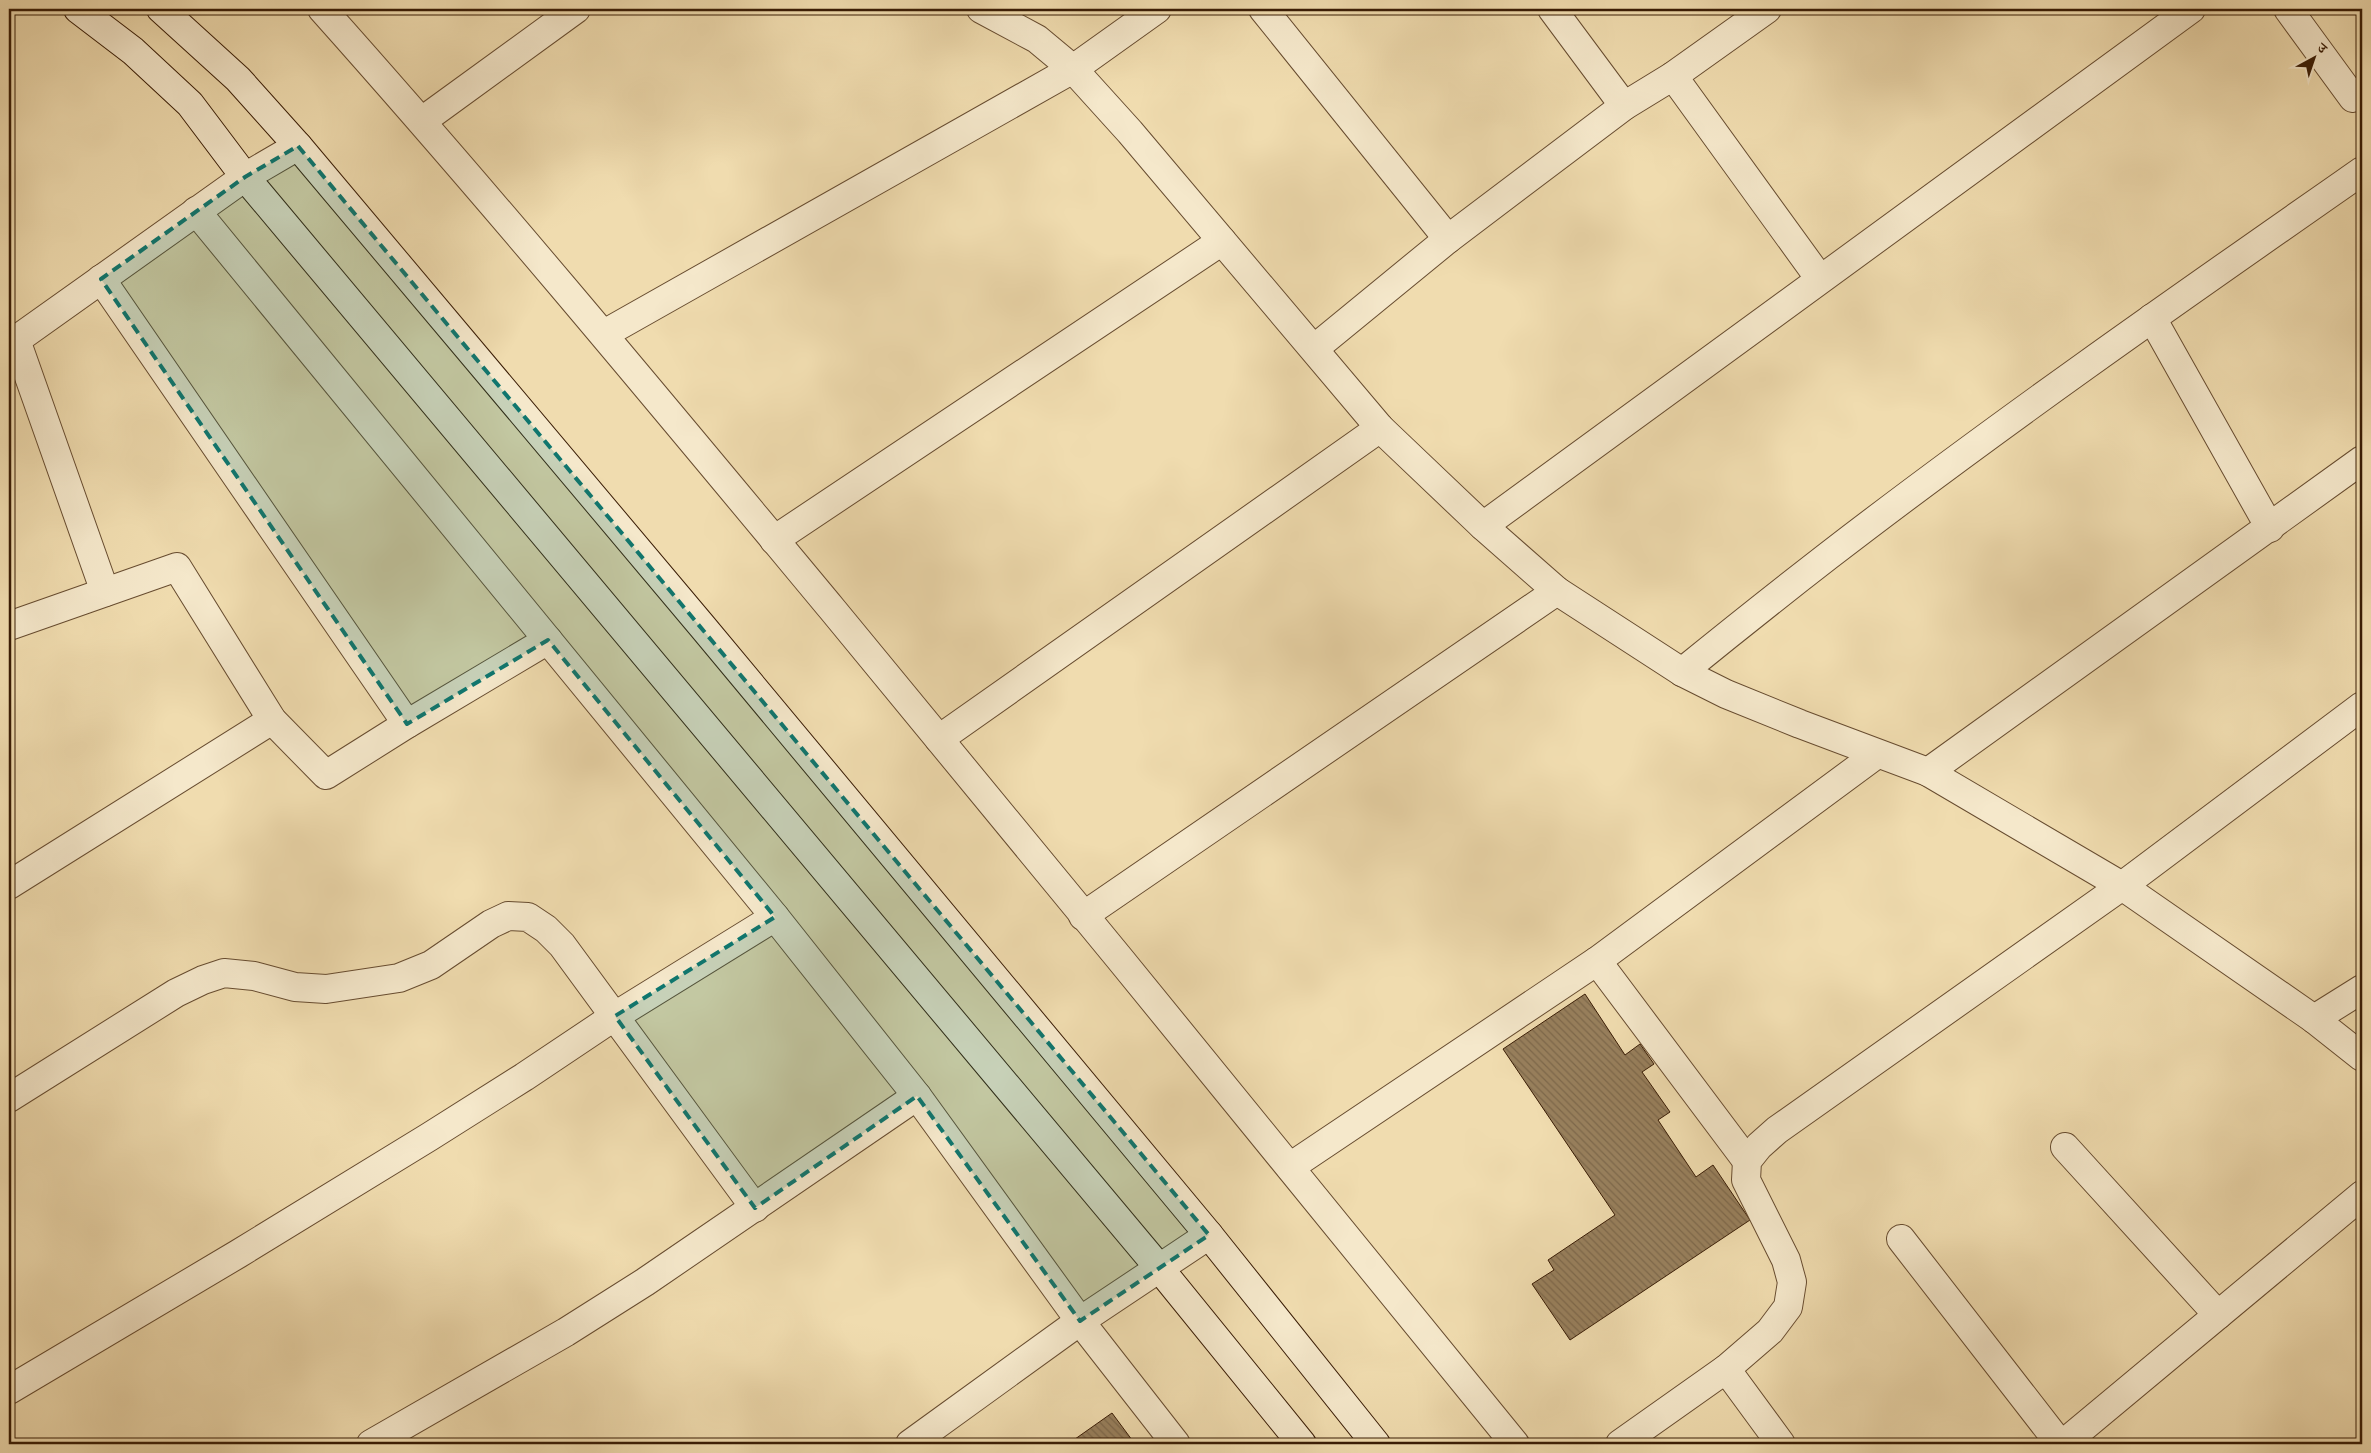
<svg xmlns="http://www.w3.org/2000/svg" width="2371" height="1453" font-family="Alegreya,'Noto Serif Devanagari',serif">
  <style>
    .building { fill: url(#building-back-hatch); stroke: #391c05 }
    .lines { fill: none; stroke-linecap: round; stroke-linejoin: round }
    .minor-casing { stroke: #674c30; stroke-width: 30 }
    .secondary-casing { stroke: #391c05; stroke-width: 30 }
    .minor { stroke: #f5e8cb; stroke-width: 28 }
    .secondary { stroke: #f5e8cb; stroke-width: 28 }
    .marked { fill: #0f766e; fill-opacity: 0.2; stroke: #0f766e; stroke-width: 4; stroke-dasharray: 10 6; stroke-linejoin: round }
  </style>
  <defs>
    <pattern id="building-back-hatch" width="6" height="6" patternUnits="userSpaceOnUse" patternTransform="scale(1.25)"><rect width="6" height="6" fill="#98805d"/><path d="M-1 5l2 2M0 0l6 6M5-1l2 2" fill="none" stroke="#7d684b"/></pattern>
  </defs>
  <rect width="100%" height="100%" fill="#f0dcaf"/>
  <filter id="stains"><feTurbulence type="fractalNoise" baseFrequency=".004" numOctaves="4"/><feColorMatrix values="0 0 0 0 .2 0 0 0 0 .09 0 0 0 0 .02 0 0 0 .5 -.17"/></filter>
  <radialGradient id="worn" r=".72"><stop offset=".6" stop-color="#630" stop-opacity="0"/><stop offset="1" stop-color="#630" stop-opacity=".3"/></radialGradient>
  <g class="building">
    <path d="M 1585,994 L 1625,1055 L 1640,1044 L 1654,1064 L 1642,1072 L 1670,1112 L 1658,1120 L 1696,1177 L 1713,1165 L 1750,1220 L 1570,1340 L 1532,1284 L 1554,1270 L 1548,1260 L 1615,1215 L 1503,1049 Z"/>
    <path d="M 1112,1413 L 1135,1444 L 1068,1444 Z"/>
  </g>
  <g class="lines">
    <g class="minor-casing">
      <g id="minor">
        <path d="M 322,9 C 497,205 664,407 832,609 C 1061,886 1289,1165 1515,1444"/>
        <path d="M 981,9 L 1037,39 L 1073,69 L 1130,132 L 1380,428 L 1483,526 L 1557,591 L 1682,672 L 1726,694 L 1800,724 L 1928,772 L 2122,886 L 2314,1019 L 2362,1057"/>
        <path d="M 1263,9 L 1448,239"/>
        <path d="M 1552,9 L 1624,106"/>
        <path d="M 2288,9 L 2353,98"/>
        <path d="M 1673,76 L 1820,279"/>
        <path d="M 422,121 L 576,9"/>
        <path d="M 196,211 L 775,917 L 917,1096 L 1080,1321 L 1176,1444"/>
        <path d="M 101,279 L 407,724"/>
        <path d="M 2152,318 L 2270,528"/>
        <path d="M 604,334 L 1073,69 L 1157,9"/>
        <path d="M 16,340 L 105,592"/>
        <path d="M 9,342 L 16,340 L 245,177 L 298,146"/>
        <path d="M 1315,348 L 1448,239 L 1624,106 L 1673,76 L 1767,9"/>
        <path d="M 1483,526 L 2191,9"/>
        <path d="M 774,540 L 1222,241"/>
        <path d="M 9,626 L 177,567 L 272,720 L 326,775 L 407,724 L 548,640"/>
        <path d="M 1682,672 C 1730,633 1779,594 1828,556 C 2002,422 2183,296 2362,171"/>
        <path d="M 939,739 L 1380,428"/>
        <path d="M 1928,772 L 2362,460"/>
        <path d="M 9,885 L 272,720"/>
        <path d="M 1083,916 L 1557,591"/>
        <path d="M 1597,961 L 1747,1161"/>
        <path d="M 2314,1019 L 2362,989"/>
        <path d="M 9,1098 L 176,993 L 203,980 L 224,973 L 254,976 L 295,987 L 326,989 L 399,978 L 431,965 L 491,924 L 508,916 L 528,917 L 546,929 L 562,945 L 755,1208"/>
        <path d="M 2065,1147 L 2218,1315"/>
        <path d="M 1290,1167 L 1597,961 L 1877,754"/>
        <path d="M 1901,1239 L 2060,1444"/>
        <path d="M 1726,1369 L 1781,1444"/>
        <path d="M 9,1390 L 238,1254 L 429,1137 L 524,1077 L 615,1016 L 775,917"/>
        <path d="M 371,1444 L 566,1332 L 645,1282 L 917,1096"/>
        <path d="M 910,1444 L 1080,1321 L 1209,1235"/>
        <path d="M 1620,1444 L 1726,1369 L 1770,1331 L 1788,1307 L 1792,1282 L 1786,1260 L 1746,1180 L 1747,1161 L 1759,1146 L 1777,1130 L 2122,886 L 2362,706"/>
        <path d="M 2063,1444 L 2362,1195"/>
      </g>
    </g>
    <g class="secondary-casing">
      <g id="secondary">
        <path d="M 78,9 L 133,51 L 190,104 L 245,177 L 1160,1269 L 1302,1444"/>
        <path d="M 161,9 L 238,79 L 298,146 L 702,626 L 1209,1235 L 1376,1444"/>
      </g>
    </g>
    <use href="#minor" class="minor"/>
    <use href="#secondary" class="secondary"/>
  </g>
  <path class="marked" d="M 298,146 L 1209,1235 L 1080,1321 L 917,1096 L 755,1208 L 615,1016 L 775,917 L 548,640 L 407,724 L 101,279 L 245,177 Z"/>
  <rect width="2371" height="1453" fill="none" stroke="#f0dcaf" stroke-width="30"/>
  <rect x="10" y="10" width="2351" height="1433" fill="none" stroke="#391c05" stroke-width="2.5"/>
  <rect x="15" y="15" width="2341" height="1423" fill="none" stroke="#391c05"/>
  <g transform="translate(2314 58) rotate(40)" stroke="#f5e8cb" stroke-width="4" paint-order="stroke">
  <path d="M0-4L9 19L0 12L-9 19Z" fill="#391c05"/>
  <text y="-8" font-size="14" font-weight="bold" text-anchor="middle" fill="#391c05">उ</text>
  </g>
  <rect width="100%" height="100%" filter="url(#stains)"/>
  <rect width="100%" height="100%" fill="url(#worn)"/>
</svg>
